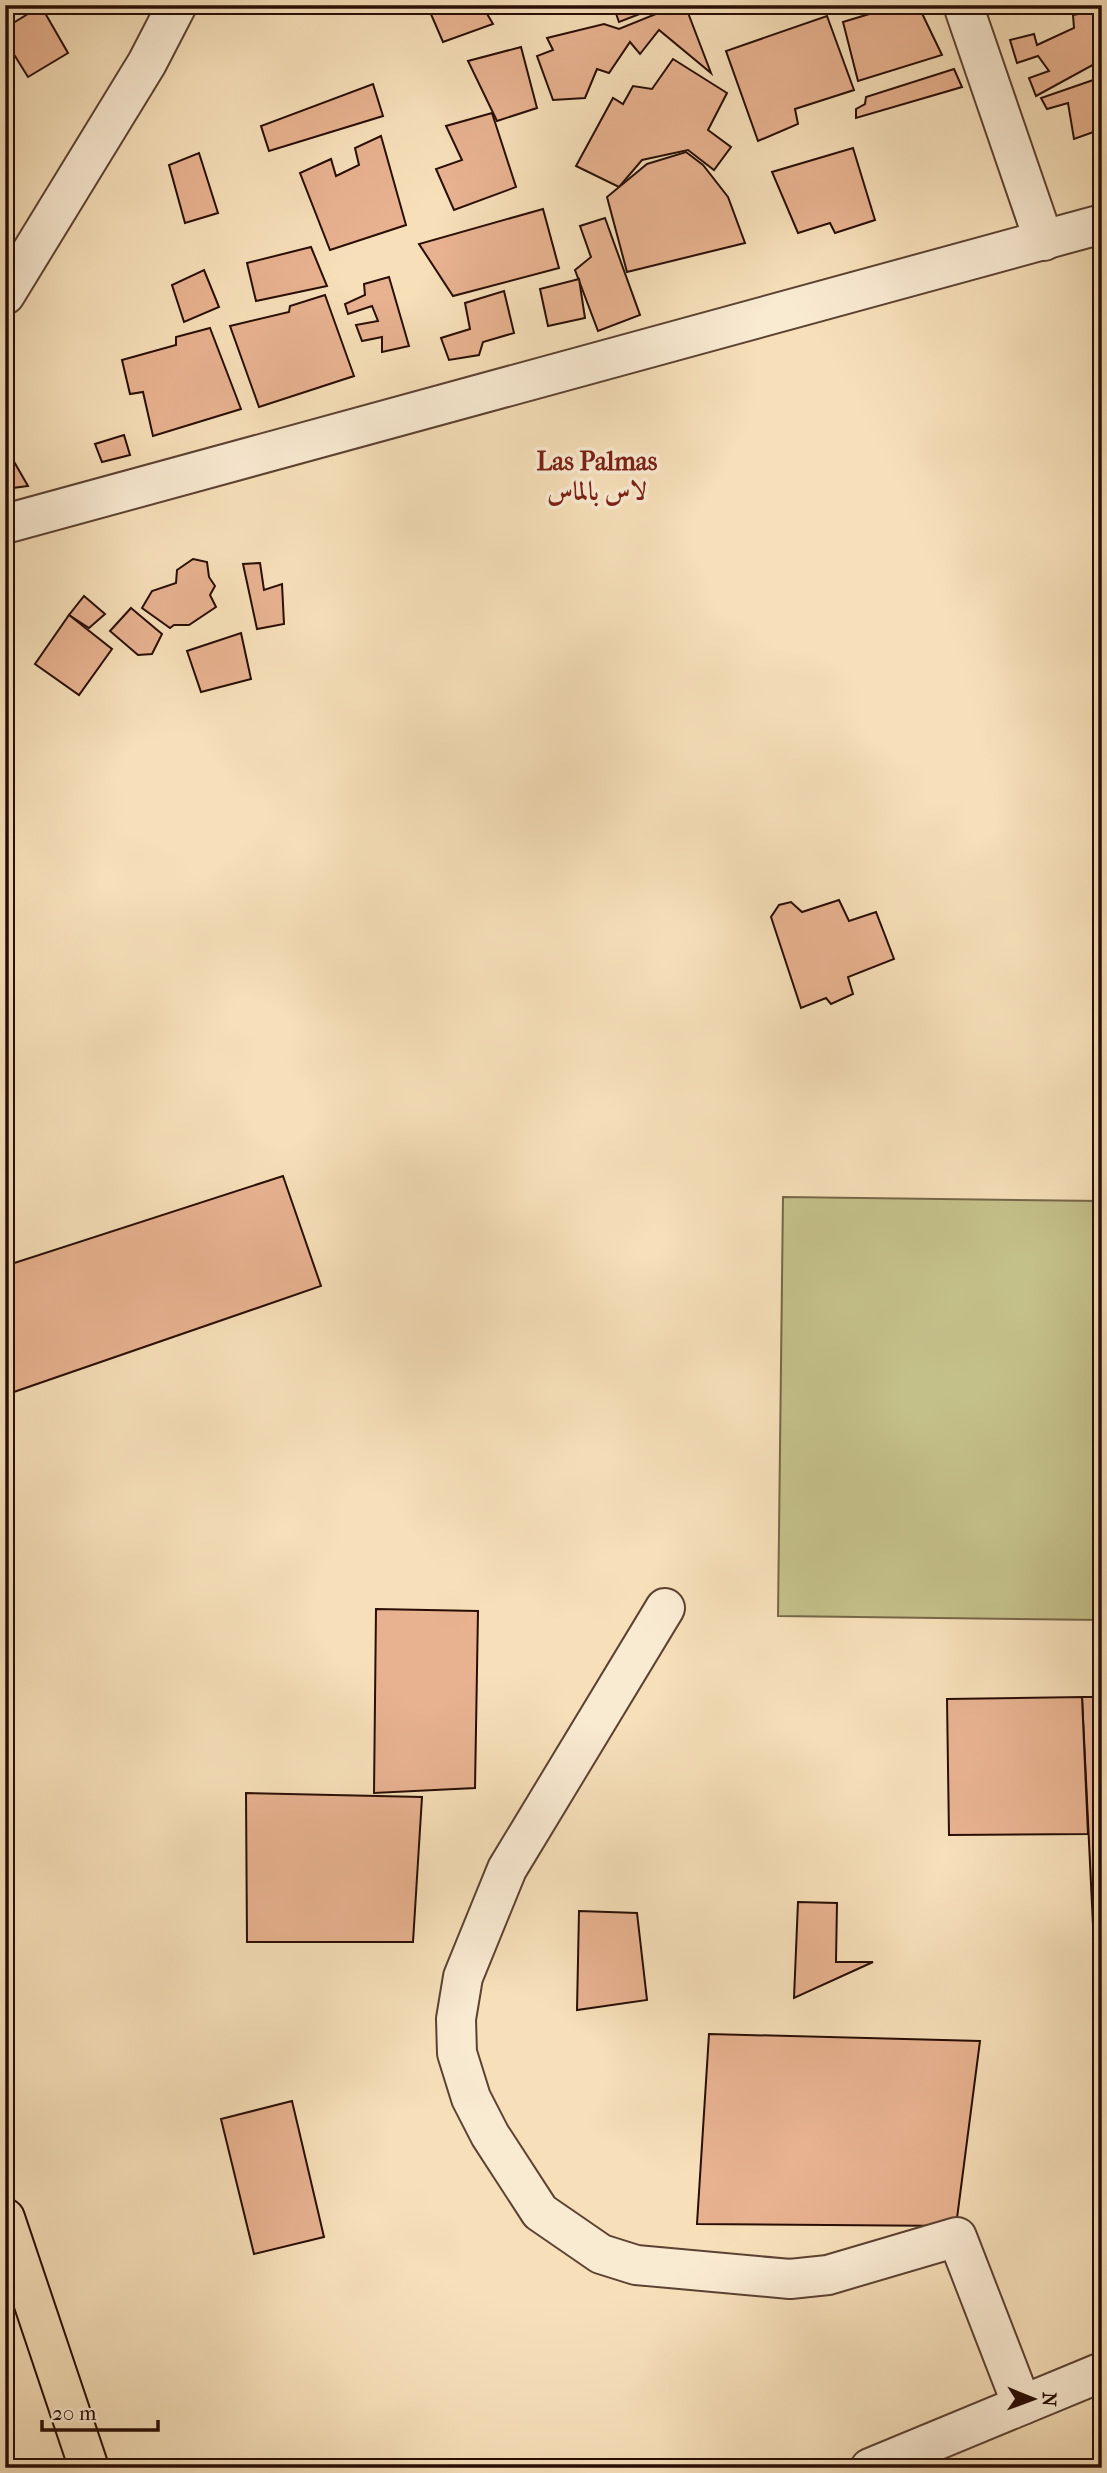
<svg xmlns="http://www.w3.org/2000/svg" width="1107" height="2473" font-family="'IM FELL French Canon',Amiri,serif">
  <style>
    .grass { fill: #c4c08a; stroke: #766748; stroke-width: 2 }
    .building { fill: #e8b290; stroke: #280e05; stroke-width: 2 }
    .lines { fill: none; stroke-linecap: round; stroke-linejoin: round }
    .minor-casing { stroke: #5c4232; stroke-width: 42 }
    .major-casing { stroke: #280e05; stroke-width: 42 }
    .minor { stroke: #f9ead2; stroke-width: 38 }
    .major { stroke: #f6dfb9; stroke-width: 38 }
    .labels { text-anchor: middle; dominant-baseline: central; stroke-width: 7; stroke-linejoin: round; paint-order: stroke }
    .quarter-label { font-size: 26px; font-weight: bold; fill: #7a1f14; stroke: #f9ead2 }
  </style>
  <rect width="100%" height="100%" fill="#f6dfb9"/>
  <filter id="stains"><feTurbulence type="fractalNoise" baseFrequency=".00286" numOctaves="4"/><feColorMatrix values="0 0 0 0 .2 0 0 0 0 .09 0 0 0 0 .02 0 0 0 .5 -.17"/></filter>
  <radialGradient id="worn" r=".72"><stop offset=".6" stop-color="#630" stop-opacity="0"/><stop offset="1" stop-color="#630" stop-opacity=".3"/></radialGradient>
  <path class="grass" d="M 783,1197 L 1102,1201 L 1102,1620 L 778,1616 Z"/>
  <g class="building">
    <path d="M 427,5 L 510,5 L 486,12 L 493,24 L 443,42 Z"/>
    <path d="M 613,5 L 663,5 L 619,22 Z"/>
    <path d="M 678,5 L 685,5 L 711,73 L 659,30 L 640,54 L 630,42 L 609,73 L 597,69 L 585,98 L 553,100 L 537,56 L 553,50 L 547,38 L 604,24 L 619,29 Z"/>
    <path d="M 888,5 L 918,5 L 942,55 L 858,81 L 843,22 L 889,8 Z"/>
    <path d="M 41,6 L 68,53 L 28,77 L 5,40 L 5,28 Z"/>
    <path d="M 1099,10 L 1102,60 L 1036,96 L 1029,78 L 1049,71 L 1038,56 L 1017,63 L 1010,40 L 1034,34 L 1037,45 L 1074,28 L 1073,15 Z"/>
    <path d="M 827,16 L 854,90 L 795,109 L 798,124 L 758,141 L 726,51 Z"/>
    <path d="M 521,47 L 537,108 L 497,121 L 468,61 Z"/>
    <path d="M 673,59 L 727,93 L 708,130 L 731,147 L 714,170 L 688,150 L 642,160 L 619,187 L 576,166 L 613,98 L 623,104 L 633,86 L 652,89 Z"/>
    <path d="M 954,69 L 962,87 L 856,118 L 856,109 L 865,104 L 866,97 Z"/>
    <path d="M 1102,77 L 1102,129 L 1074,139 L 1068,103 L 1047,109 L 1041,98 Z"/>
    <path d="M 373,84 L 383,116 L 269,151 L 261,126 Z"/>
    <path d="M 492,113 L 516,187 L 454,210 L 436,169 L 462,160 L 446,126 Z"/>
    <path d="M 381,136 L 406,225 L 330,250 L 300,173 L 331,159 L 336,176 L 359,165 L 355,148 Z"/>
    <path d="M 853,148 L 875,220 L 835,233 L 830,223 L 798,233 L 772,172 Z"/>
    <path d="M 686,152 L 703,165 L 728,197 L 745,243 L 627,272 L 607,197 L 647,164 Z"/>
    <path d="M 199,153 L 218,213 L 185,223 L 169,165 Z"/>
    <path d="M 543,209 L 559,268 L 453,296 L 419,244 Z"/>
    <path d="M 605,218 L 640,315 L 598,331 L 575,270 L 591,257 L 580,226 Z"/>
    <path d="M 311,247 L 327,286 L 256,301 L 247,263 Z"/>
    <path d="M 204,270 L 219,307 L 184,322 L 172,285 Z"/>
    <path d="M 389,277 L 409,346 L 382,352 L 382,337 L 362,341 L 356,325 L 378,321 L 372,306 L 348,314 L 345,304 L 365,295 L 364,284 Z"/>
    <path d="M 579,279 L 585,318 L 548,326 L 540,289 Z"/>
    <path d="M 504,291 L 514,333 L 483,342 L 479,355 L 449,360 L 441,338 L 470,329 L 465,303 Z"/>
    <path d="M 325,295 L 354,376 L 259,407 L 230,326 L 289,312 L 290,306 Z"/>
    <path d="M 210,328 L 241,409 L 153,436 L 143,392 L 130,394 L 122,360 L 176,345 L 176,337 Z"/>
    <path d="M 124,435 L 130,455 L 102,462 L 95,444 Z"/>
    <path d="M 5,446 L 28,486 L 5,489 Z"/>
    <path d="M 193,559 L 207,562 L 209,577 L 215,586 L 210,595 L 216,607 L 189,625 L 174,625 L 170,628 L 142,608 L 152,591 L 176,583 L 177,570 Z"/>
    <path d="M 260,563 L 264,590 L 282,584 L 284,624 L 257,629 L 243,564 Z"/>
    <path d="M 84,596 L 105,614 L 89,628 L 69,615 Z"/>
    <path d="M 131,608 L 162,634 L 152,654 L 138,655 L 110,631 Z"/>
    <path d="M 69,615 L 112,649 L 79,695 L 35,664 Z"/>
    <path d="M 241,633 L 251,679 L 201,692 L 187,651 Z"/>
    <path d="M 839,900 L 849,921 L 876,912 L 894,959 L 848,977 L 853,994 L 831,1004 L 826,998 L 801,1008 L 771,917 L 779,905 L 791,902 L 802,912 Z"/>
    <path d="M 283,1176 L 321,1286 L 5,1395 L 5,1266 Z"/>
    <path d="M 376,1609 L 478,1611 L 475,1788 L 374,1793 Z"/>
    <path d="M 1082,1697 L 1102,1697 L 1102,1923 L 1093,1925 Z"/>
    <path d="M 1082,1697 L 1088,1834 L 949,1835 L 947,1699 Z"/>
    <path d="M 246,1793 L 422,1797 L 413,1942 L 247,1942 Z"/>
    <path d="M 798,1902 L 837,1903 L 836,1962 L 873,1962 L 794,1998 Z"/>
    <path d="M 579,1911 L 637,1913 L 647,2000 L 577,2010 Z"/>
    <path d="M 709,2034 L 980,2041 L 956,2226 L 697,2224 Z"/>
    <path d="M 292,2101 L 324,2237 L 254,2254 L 221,2119 Z"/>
  </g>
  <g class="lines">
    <g class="minor-casing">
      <g id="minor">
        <path d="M 963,5 L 1044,241"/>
        <path d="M 5,295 L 147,63 L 177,5"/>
        <path d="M 5,524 L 1102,224"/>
        <path d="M 665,1608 L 507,1869 L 463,1977 L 456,2019 L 457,2053 L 471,2098 L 490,2135 L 540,2212 L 601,2254 L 636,2265 L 790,2279 L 828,2275 L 957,2237 L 1022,2405"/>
        <path d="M 870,2468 L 1102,2372"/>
      </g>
    </g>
    <g class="major-casing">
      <path id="major" d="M 5,2218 L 89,2468"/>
    </g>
    <use href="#minor" class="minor"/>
    <use href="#major" class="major"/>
  </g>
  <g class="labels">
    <g class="quarter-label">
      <text x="597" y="461">Las Palmas<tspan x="597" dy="30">لاس بالماس</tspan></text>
    </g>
  </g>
  <rect width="1107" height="2473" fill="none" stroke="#f6dfb9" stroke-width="28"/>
  <rect x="7" y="7" width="1093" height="2459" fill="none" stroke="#280e05" stroke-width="3.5"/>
  <rect x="14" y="14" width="1079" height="2445" fill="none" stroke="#280e05" stroke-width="2"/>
  <g transform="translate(1033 2399) rotate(91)" stroke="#f9ead2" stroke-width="5" paint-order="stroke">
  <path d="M0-5L12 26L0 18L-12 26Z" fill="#280e05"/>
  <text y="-10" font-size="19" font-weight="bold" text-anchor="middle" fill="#280e05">N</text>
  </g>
  <path d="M42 2420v10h116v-10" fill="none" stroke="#280e05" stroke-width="3.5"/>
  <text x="52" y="2420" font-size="21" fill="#280e05" stroke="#f9ead2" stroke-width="5" paint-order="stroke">20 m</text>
  <rect width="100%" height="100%" filter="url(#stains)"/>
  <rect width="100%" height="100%" fill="url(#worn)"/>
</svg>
